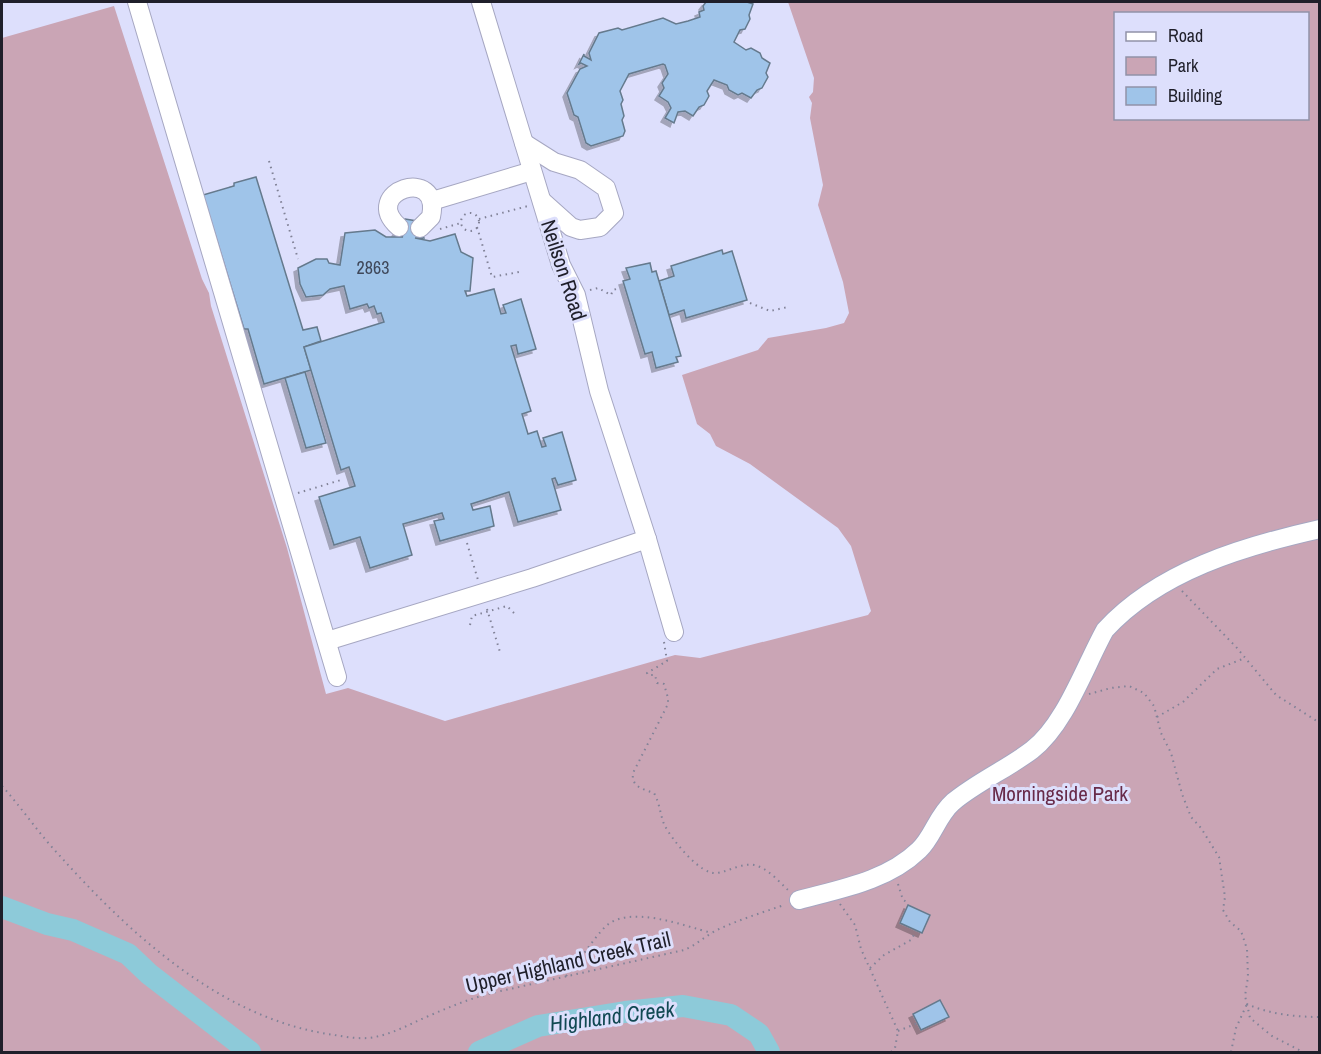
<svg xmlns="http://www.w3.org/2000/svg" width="1321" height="1054" font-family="'Archivo Narrow',sans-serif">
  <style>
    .green { fill: #caa5b5; fill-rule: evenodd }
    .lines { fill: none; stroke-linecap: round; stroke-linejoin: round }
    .river { stroke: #8dcad9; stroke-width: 22 }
    .building { fill: #9fc4e9; stroke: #657a8d; stroke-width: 1.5; filter: url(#shadow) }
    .minor-casing { stroke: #a6a7c2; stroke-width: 20 }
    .path { stroke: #818297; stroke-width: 2; stroke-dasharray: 1.5 4.5; stroke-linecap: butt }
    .minor { stroke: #fff; stroke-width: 18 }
    .labels { text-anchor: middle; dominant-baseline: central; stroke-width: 6; stroke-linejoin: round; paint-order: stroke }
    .number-label { font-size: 18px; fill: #3f485a }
    .street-label { font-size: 21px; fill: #1f1f2a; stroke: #dddffc }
    .park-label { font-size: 21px; fill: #682b4a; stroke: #dddffc }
    .water-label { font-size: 22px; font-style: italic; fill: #114852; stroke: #dddffc }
  </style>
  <defs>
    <filter id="shadow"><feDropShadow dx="-4" dy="4" stdDeviation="0" flood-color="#0004"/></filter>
  </defs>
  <rect width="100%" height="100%" fill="#dddffc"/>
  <path class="green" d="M 788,2 L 1319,2 L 1319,1052 L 2,1052 L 2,38 L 114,6 L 202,279 L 209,293 L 211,306 L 287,548 L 326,694 L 348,688 L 445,721 L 675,655 L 700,658 L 868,615 L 871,611 L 851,546 L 838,528 L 750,464 L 716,446 L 710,434 L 697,424 L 682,375 L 758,350 L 768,338 L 826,328 L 844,323 L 849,313 L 843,282 L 818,205 L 823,185 L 810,118 L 812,103 L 809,97 L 813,92 L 814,78 ZM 1116,14 L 1308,14 L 1308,118 L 1116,118 Z"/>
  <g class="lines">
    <g class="river">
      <path d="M 2,907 L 47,924 L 73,930 L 128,954 L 149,974 L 250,1052"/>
      <path d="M 479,1052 L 538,1026 L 625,1012 L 683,1006 L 731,1015 L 759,1034 L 769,1052"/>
    </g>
  </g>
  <g class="building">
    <path d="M 706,2 L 747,2 L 753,4 L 749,15 L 750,19 L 745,29 L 740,30 L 734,42 L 746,50 L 751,48 L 760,53 L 762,58 L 770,63 L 766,73 L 768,77 L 762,88 L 757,90 L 751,98 L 742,93 L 738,95 L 729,90 L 727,85 L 714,80 L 707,91 L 709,96 L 704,105 L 699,107 L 693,116 L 685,111 L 678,112 L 674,123 L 665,118 L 671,108 L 668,102 L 659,96 L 664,88 L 662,83 L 668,74 L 665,65 L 663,64 L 629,74 L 620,91 L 623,100 L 621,104 L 624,116 L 622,120 L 625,131 L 623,136 L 591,146 L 586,143 L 578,117 L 574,115 L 567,93 L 580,69 L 587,66 L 581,63 L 579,64 L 584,54 L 584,56 L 591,60 L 589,53 L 599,33 L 618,28 L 622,30 L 663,18 L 676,24 L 688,21 L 700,17 L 699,12 L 704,10 L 703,6 Z"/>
    <path d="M 256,177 L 303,330 L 317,327 L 321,341 L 304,347 L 311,370 L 264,384 L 248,329 L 244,329 L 203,195 L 234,186 L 234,183 Z"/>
    <path d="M 405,219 L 417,221 L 424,238 L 415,238 L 430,241 L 455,234 L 461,252 L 473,258 L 470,291 L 465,291 L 467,296 L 494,289 L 501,314 L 506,313 L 503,305 L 521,299 L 536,349 L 518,354 L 516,345 L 511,346 L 531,411 L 522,414 L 528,434 L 537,431 L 542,447 L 546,446 L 543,438 L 562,432 L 576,480 L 558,485 L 555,478 L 552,479 L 561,510 L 518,522 L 509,492 L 471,504 L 473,510 L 490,506 L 494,526 L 440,541 L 434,521 L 444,519 L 442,513 L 403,524 L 412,555 L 370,568 L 360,537 L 334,545 L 319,497 L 355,486 L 349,467 L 341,470 L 304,347 L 384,322 L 381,313 L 377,314 L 374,306 L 369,308 L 367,304 L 350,309 L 344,286 L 330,289 L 323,295 L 306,297 L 300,284 L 298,268 L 316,259 L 327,259 L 329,263 L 340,265 L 345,233 L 375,230 L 386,237 L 403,237 L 395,234 Z"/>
    <path d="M 722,250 L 723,254 L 732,251 L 747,300 L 686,318 L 684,310 L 669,315 L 659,281 L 674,276 L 671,266 Z"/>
    <path d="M 650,263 L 652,272 L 656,271 L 681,356 L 676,357 L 678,362 L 656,368 L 652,352 L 645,354 L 623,281 L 630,279 L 626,268 Z"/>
    <path d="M 305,372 L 326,443 L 306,448 L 285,378 Z"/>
    <path d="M 908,905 L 930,915 L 922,933 L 900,923 Z"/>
    <path d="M 940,1000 L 949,1017 L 921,1030 L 913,1014 Z"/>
  </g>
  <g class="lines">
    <g class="minor-casing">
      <g id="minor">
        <path d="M 137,2 L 337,677"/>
        <path d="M 481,2 L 561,265 L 576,295 L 599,391 L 647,539 L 674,632"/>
        <path d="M 524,143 L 554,162 L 580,170 L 606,188 L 614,213 L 600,227 L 580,230 L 571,227 L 542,201"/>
        <path d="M 432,201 L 532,171"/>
        <path d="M 399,227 C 359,192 442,164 431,217 L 420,228"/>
        <path d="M 327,641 L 532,578 L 647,539"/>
        <path d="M 799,900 C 840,889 887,881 919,850 C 933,837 937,816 953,802 C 977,782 1007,769 1032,750 C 1065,725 1085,666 1105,630 C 1159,571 1244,546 1320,529"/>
      </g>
    </g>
    <g class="path">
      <path d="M 269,161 L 298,259"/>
      <circle cx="470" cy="222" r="9"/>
      <path d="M 479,219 L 528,206"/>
      <path d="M 477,227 L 492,277 L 519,272"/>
      <path d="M 440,229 L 461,223"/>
      <path d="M 590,290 L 598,288 L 611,295 L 613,290 L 620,288"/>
      <path d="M 750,303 L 770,311 L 788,307"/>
      <path d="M 298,493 L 341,480"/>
      <path d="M 467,543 L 478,580"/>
      <path d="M 1182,591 L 1237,648 L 1276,695 L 1320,723"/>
      <path d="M 487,609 L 500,652"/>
      <path d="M 470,625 L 472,616 L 507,606 L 514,613"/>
      <path d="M 664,642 L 667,661 L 647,673 L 648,675 L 655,675 L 657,683 L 664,684 L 668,698 L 668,704 L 633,773 C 631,787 643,789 654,793 C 660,804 660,814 664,824 C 671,839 701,876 717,873 C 730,871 741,863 754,865 C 768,868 778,881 788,890"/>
      <path d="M 1089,694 L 1111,688 L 1129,686 L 1144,693 L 1154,706 L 1161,733 L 1171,753 L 1182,794 L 1191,817 L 1201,828 L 1219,857 L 1225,897 L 1223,910 L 1230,922 L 1241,931 L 1247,949 L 1248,977 L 1245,996 L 1247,1004 C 1269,1014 1295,1017 1320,1017"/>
      <path d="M 1157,717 L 1183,702 L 1217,669 L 1245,658"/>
      <path d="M 2,786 C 22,808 39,834 60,856 C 130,934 220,1017 328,1034 C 341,1036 355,1039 368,1038 C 388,1036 406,1026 424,1018 C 447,1008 468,999 492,993 L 684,950 C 695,946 705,936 717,930 C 738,920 761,913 784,905"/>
      <path d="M 898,884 L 903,900 L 907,902"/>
      <path d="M 840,904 L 855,925 L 861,949 L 898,1031 L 895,1048 L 891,1052"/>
      <path d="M 870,968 L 884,955 L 911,940 L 916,931"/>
      <path d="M 566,976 C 580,961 590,943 604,928 C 627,903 684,926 712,933"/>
      <path d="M 1247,1004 L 1250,1018 L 1272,1036 L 1303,1052"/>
      <path d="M 898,1031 L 918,1023"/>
      <path d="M 1231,1052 L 1236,1028 L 1247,1004"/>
    </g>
    <use href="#minor" class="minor"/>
  </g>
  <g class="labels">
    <g class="number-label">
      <text x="373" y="267">2863</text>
    </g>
    <g class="street-label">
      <text transform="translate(564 270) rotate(72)">Neilson Road</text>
      <text transform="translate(568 962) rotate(-13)">Upper Highland Creek Trail</text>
    </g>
    <g class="park-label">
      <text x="1060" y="793">Morningside Park</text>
    </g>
    <g class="water-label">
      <text transform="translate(612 1016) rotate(-7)">Highland Creek</text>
    </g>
  </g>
  <rect width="1321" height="1054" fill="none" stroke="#1f1f2a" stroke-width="6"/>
  <rect x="1114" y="12" width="195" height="108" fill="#dddffc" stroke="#9192a8" stroke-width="1.5"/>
  <rect x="1126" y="32" width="30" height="9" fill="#ffffff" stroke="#9192a8" stroke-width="1.5"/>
  <text x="1168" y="42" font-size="18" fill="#1f1f2a">Road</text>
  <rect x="1126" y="57" width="30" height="18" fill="#caa5b5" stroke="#9192a8" stroke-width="1.5"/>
  <text x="1168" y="72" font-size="18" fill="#1f1f2a">Park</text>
  <rect x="1126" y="87" width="30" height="18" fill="#9fc4e9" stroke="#9192a8" stroke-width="1.5"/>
  <text x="1168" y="102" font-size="18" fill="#1f1f2a">Building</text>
</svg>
